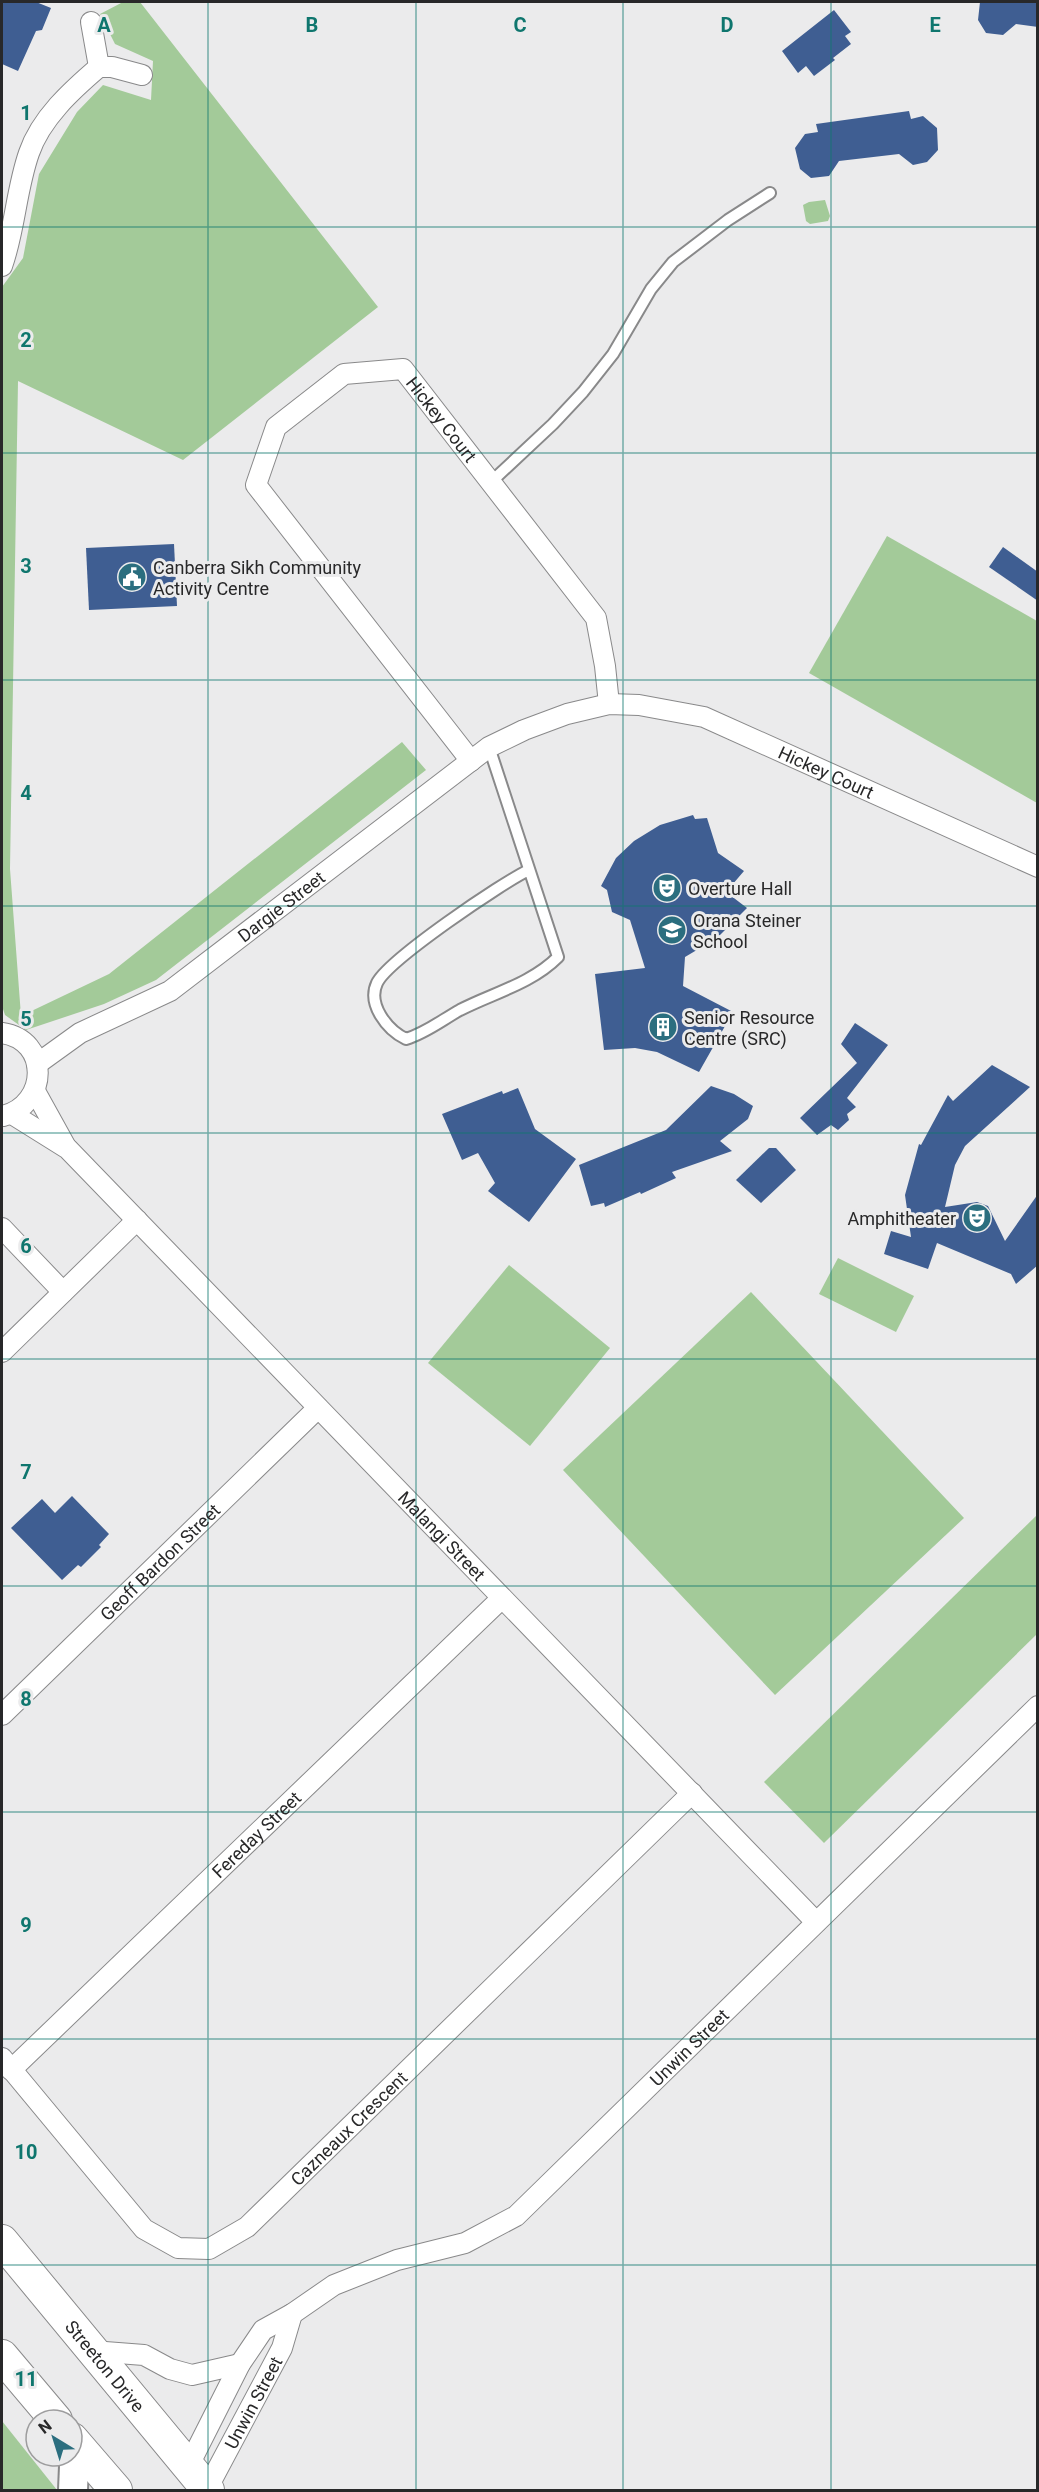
<svg xmlns="http://www.w3.org/2000/svg" width="1039" height="2492" font-family="Roboto,sans-serif">
  <style>
    .green { fill: #a3ca99 }
    .building { fill: #3f5e92 }
    .lines { fill: none; stroke-linecap: round; stroke-linejoin: round }
    .service-casing { stroke: #89898a; stroke-width: 14 }
    .minor-casing { stroke: #89898a; stroke-width: 22 }
    .secondary-casing { stroke: #89898a; stroke-width: 32 }
    .primary-casing { stroke: #89898a; stroke-width: 34 }
    .service { stroke: #fff; stroke-width: 10 }
    .minor { stroke: #fff; stroke-width: 20 }
    .secondary { stroke: #fff; stroke-width: 28 }
    .primary { stroke: #fff; stroke-width: 32 }
    .grid { fill: none; stroke: #0f766e; stroke-width: 1.5; stroke-opacity: 0.55 }
    .labels { text-anchor: middle; dominant-baseline: central; stroke-width: 6; stroke-linejoin: round; paint-order: stroke }
    .street-label { font-size: 18px; fill: #282829; stroke: #ebebec }
    .poi-label { font-size: 18px; fill: #282829; stroke: #ebebec; text-anchor: start }
    .grid-label { font-size: 20px; text-anchor: middle; font-weight: bold; fill: #0f766e; stroke: #ebebec; stroke-width: 6; stroke-linejoin: round; paint-order: stroke }
  </style>
  <rect width="100%" height="100%" fill="#ebebec"/>
  <g class="green">
    <path d="M 123,2 L 140,2 L 378,307 L 183,460 L 18,381 L 10,869 L 21,1016 L 109,974 L 402,742 L 426,770 L 156,980 L 104,1004 L 26,1030 L 5,1015 L 2,1006 L 2,287 L 23,258 L 39,174 L 77,112 L 103,85 L 151,100 L 153,61 L 115,44 L 100,14 Z"/>
    <path d="M 825,200 L 830,216 L 828,221 L 810,224 L 806,221 L 803,205 L 809,202 Z"/>
    <path d="M 887,536 L 1037,621 L 1037,803 L 809,673 Z"/>
    <path d="M 838,1258 L 914,1296 L 896,1332 L 819,1294 Z"/>
    <path d="M 509,1265 L 610,1348 L 530,1446 L 428,1363 Z"/>
    <path d="M 751,1292 L 964,1518 L 775,1695 L 563,1470 Z"/>
    <path d="M 1037,1515 L 1037,1634 L 824,1843 L 764,1782 Z"/>
    <path d="M 2,2421 L 57,2490 L 2,2490 Z"/>
  </g>
  <g class="building">
    <path d="M 2,2 L 36,2 L 51,8 L 42,30 L 36,31 L 18,71 L 2,64 Z"/>
    <path d="M 980,2 L 1038,2 L 1038,27 L 1016,24 L 1003,35 L 986,33 L 978,20 Z"/>
    <path d="M 834,10 L 851,32 L 845,36 L 851,44 L 833,58 L 835,60 L 814,76 L 806,66 L 798,73 L 782,51 Z"/>
    <path d="M 909,111 L 911,119 L 923,116 L 937,128 L 938,150 L 927,162 L 913,165 L 899,154 L 839,161 L 829,176 L 811,178 L 800,169 L 795,148 L 805,134 L 818,132 L 816,124 Z"/>
    <path d="M 174,544 L 177,606 L 89,610 L 86,548 Z"/>
    <path d="M 1003,547 L 1038,572 L 1038,601 L 989,567 Z"/>
    <path d="M 693,815 L 695,819 L 707,818 L 718,853 L 744,871 L 726,892 L 747,908 L 717,938 L 685,957 L 683,986 L 733,1012 L 699,1072 L 657,1052 L 635,1048 L 604,1050 L 595,974 L 645,968 L 630,920 L 612,912 L 607,890 L 601,886 L 616,858 L 634,841 L 660,825 Z"/>
    <path d="M 855,1023 L 888,1045 L 847,1098 L 856,1107 L 847,1114 L 849,1120 L 838,1130 L 831,1125 L 817,1135 L 800,1118 L 857,1063 L 841,1044 Z"/>
    <path d="M 992,1065 L 1030,1087 L 965,1146 L 955,1165 L 945,1207 L 977,1202 L 988,1206 L 1005,1241 L 1038,1194 L 1038,1265 L 1016,1284 L 1011,1274 L 937,1243 L 928,1269 L 884,1254 L 891,1231 L 911,1237 L 905,1195 L 919,1144 L 921,1145 L 948,1095 L 953,1101 Z"/>
    <path d="M 711,1086 L 734,1094 L 753,1106 L 748,1119 L 720,1141 L 732,1151 L 672,1172 L 676,1178 L 641,1194 L 640,1192 L 605,1207 L 604,1203 L 591,1206 L 579,1165 L 666,1130 Z"/>
    <path d="M 518,1088 L 535,1129 L 576,1159 L 529,1222 L 488,1191 L 495,1183 L 478,1153 L 462,1160 L 442,1114 L 502,1091 L 503,1094 Z"/>
    <path d="M 769,1148 L 776,1148 L 796,1170 L 761,1203 L 736,1180 Z"/>
    <path d="M 72,1496 L 109,1534 L 99,1545 L 101,1547 L 81,1567 L 78,1565 L 62,1580 L 11,1528 L 42,1499 L 55,1513 Z"/>
  </g>
  <g class="lines">
    <g class="service-casing">
      <g id="service">
        <path d="M 491,482 L 553,424 L 583,392 L 613,354 L 651,289 L 673,262 L 728,220 L 770,193"/>
        <path d="M 489,747 L 558,957 C 531,984 493,993 460,1010 C 442,1020 426,1033 406,1039 C 387,1030 367,1004 377,983 C 388,960 503,882 529,870"/>
      </g>
    </g>
    <g class="minor-casing">
      <g id="minor">
        <path d="M 91,22 L 99,67"/>
        <path d="M 2,266 C 15,230 16,190 29,153 C 41,118 72,90 99,67 L 112,67 L 142,75"/>
        <path id="s1" d="M 471,761 L 256,485 L 276,427 L 344,374 L 403,369 L 596,618 L 605,666 L 609,704"/>
        <path d="M 2,1033 C 50,1040 49,1104 3,1116"/>
        <path id="s2" d="M 37,1064 L 80,1033 L 170,991 L 489,747 L 524,730 L 567,714 L 609,704 L 639,705 L 704,717 L 1038,867"/>
        <path d="M 35,1091 L 66,1147"/>
        <path id="s3" d="M 12,1114 L 68,1149 L 816,1922"/>
        <path d="M 2,1228 L 63,1292"/>
        <path d="M 2,1352 L 137,1220"/>
        <path id="s4" d="M 2,1715 L 318,1408"/>
        <path id="s5" d="M 2,2058 L 144,2229 L 178,2248 L 209,2249 L 247,2227 L 692,1793"/>
        <path id="s6" d="M 11,2070 L 502,1598"/>
        <path d="M 92,2351 L 144,2355 L 170,2369 L 192,2375 L 240,2364"/>
        <path id="s7" d="M 188,2467 L 240,2364 L 263,2330 L 292,2314 L 334,2285 L 397,2260 L 465,2243 L 516,2216 L 1038,1706"/>
        <path id="s8" d="M 207,2489 L 282,2348 L 292,2314"/>
      </g>
    </g>
    <g class="secondary-casing">
      <path id="secondary" d="M 73,2490 L 75,2442"/>
    </g>
    <g class="primary-casing">
      <g id="primary">
        <path id="s9" d="M 2,2241 L 208,2490"/>
        <path d="M 2,2356 L 56,2420"/>
        <path d="M 72,2439 L 116,2490"/>
      </g>
    </g>
    <use href="#service" class="service"/>
    <use href="#minor" class="minor"/>
    <use href="#secondary" class="secondary"/>
    <use href="#primary" class="primary"/>
  </g>
  <path class="grid" d="M 208,2 L 208,2490M 416,2 L 416,2490M 623,2 L 623,2490M 831,2 L 831,2490M 2,227 L 1038,227M 2,453 L 1038,453M 2,680 L 1038,680M 2,906 L 1038,906M 2,1133 L 1038,1133M 2,1359 L 1038,1359M 2,1586 L 1038,1586M 2,1812 L 1038,1812M 2,2039 L 1038,2039M 2,2265 L 1038,2265"/>
  <defs>
    <g id="civic-disc" transform="scale(1.5)"><circle r="9.5" fill="#2b6e7f" stroke="#ebebec"/><path d="M-.6-6.5H3V-4.5H.6V-3L4-1V1h2V6H-6V1h2V-1L-.6-3ZM-1.2 2.5V6h2.4V2.5Z" fill="#fff"/></g>
    <g id="theatre-disc" transform="scale(1.5)"><circle r="9.5" fill="#2b6e7f" stroke="#ebebec"/><path d="M-5-5.5Q0-4 5-5.5V0Q5 5 0 6Q-5 5-5 0ZM-3.3-2.5H-1v1.5H-3.3ZM1-2.5H3.3v1.5H1ZM-2.8 1Q0 5.5 2.8 1Z" fill="#fff"/></g>
    <g id="school-disc" transform="scale(1.5)"><circle r="9.5" fill="#2b6e7f" stroke="#ebebec"/><path d="M0-5L7-2L0 1L-7-2ZM-4 1L0 2.5L4 1V4Q0 6-4 4Z" fill="#fff"/></g>
    <g id="building-disc" transform="scale(1.5)"><circle r="9.5" fill="#2b6e7f" stroke="#ebebec"/><path d="M-4-6H4V6H1V3H-1V6H-4ZM-2.5-4.3h1.7v1.8h-1.7ZM.8-4.3h1.7v1.8H.8ZM-2.5-1h1.7V.8h-1.7ZM.8-1h1.7V.8H.8Z" fill="#fff"/></g>
  </defs>
  <g fill-rule="evenodd">
    <use href="#civic-disc" x="132" y="577"/>
    <use href="#theatre-disc" x="667" y="888"/>
    <use href="#school-disc" x="672" y="930"/>
    <use href="#building-disc" x="663" y="1027"/>
    <use href="#theatre-disc" x="977" y="1218"/>
  </g>
  <g class="labels">
    <g class="street-label">
      <text stroke="none"><textPath href="#s1" startOffset="620">Hickey Court</textPath></text>
      <text stroke="none"><textPath href="#s2" startOffset="912">Hickey Court</textPath></text>
      <text stroke="none"><textPath href="#s2" startOffset="292">Dargie Street</textPath></text>
      <text stroke="none"><textPath href="#s3" startOffset="604">Malangi Street</textPath></text>
      <text stroke="none"><textPath href="#s4" startOffset="220">Geoff Bardon Street</textPath></text>
      <text stroke="none"><textPath href="#s6" startOffset="340">Fereday Street</textPath></text>
      <text stroke="none"><textPath href="#s7" startOffset="678">Unwin Street</textPath></text>
      <text stroke="none"><textPath href="#s5" startOffset="478">Cazneaux Crescent</textPath></text>
      <text stroke="none"><textPath href="#s9" startOffset="162">Streeton Drive</textPath></text>
      <text stroke="none"><textPath href="#s8" startOffset="98">Unwin Street</textPath></text>
    </g>
    <g class="poi-label">
      <text x="153" y="567">Canberra Sikh Community<tspan x="153" dy="21">Activity Centre</tspan></text>
      <text x="688" y="888">Overture Hall</text>
      <text x="693" y="920">Orana Steiner<tspan x="693" dy="21">School</tspan></text>
      <text x="684" y="1017">Senior Resource<tspan x="684" dy="21">Centre (SRC)</tspan></text>
      <text x="956" y="1218" text-anchor="end">Amphitheater</text>
    </g>
  </g>
  <g class="grid-label">
    <text x="104" y="32">A</text>
    <text x="312" y="32">B</text>
    <text x="520" y="32">C</text>
    <text x="727" y="32">D</text>
    <text x="935" y="32">E</text>
    <text x="26" y="120">1</text>
    <text x="26" y="347">2</text>
    <text x="26" y="573">3</text>
    <text x="26" y="800">4</text>
    <text x="26" y="1026">5</text>
    <text x="26" y="1253">6</text>
    <text x="26" y="1479">7</text>
    <text x="26" y="1706">8</text>
    <text x="26" y="1932">9</text>
    <text x="26" y="2159">10</text>
    <text x="26" y="2386">11</text>
  </g>
  <rect width="1039" height="2492" fill="none" stroke="#282829" stroke-width="6"/>
  <g transform="translate(54 2438) rotate(322)"><circle r="28" fill="#ebebec" stroke="#9d9d9e" stroke-width="1.5"/>
  <path d="M0-4.5L10 22L0 15L-10 22Z" fill="#2b6e7f"/>
  <text y="-9" font-size="16" font-weight="bold" text-anchor="middle" fill="#282829">N</text>
  </g>
</svg>
